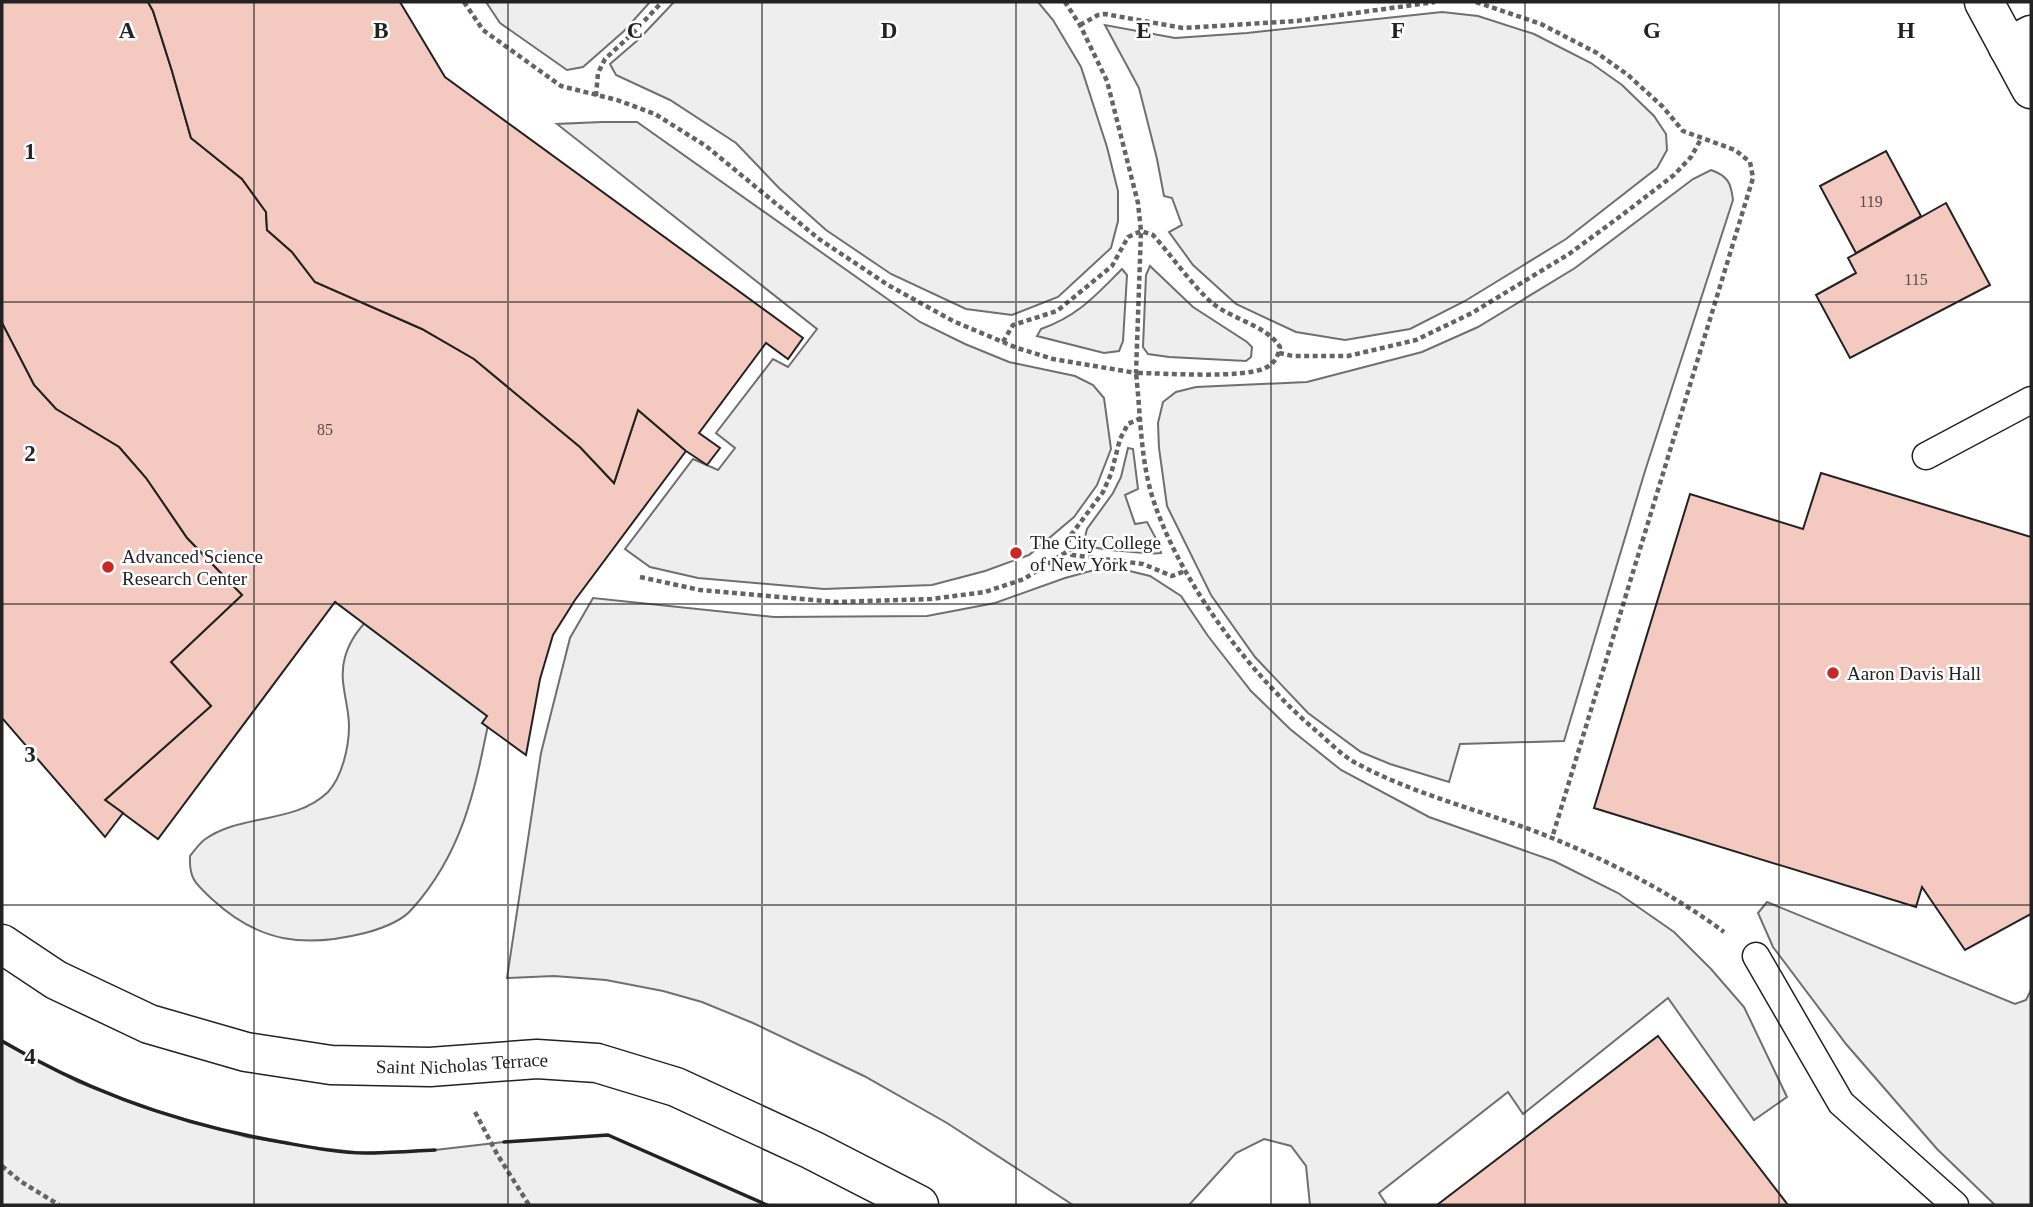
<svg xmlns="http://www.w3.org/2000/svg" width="2033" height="1207" font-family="Georgia,serif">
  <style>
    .green { fill: #eee; stroke: #6f6f6f; stroke-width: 2 }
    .building { fill: #f3c9c0; stroke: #222; stroke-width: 2 }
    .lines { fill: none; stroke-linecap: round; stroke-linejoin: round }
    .lane-casing { stroke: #222; stroke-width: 29 }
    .street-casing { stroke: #222; stroke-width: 41 }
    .secondary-casing { stroke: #222; stroke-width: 41 }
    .path { stroke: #646464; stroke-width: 4.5; stroke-dasharray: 5 3.5; stroke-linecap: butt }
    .lane { stroke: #fff; stroke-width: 26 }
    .street { stroke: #fff; stroke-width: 38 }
    .secondary { stroke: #fff; stroke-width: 38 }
    .wall { stroke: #222; stroke-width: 3.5 }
    .grid { fill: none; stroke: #222; stroke-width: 2; stroke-opacity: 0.55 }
    .poi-dot { fill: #c62828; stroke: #fff; stroke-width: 2.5 }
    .labels { text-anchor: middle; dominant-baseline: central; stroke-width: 5; stroke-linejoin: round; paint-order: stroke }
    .number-label { font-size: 16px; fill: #564c4a }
    .poi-label { font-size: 19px; fill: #222; stroke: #fff; text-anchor: start }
    .street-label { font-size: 19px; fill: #222; stroke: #fff }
    .grid-label { font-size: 23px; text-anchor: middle; font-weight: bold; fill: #222; stroke: #fff; stroke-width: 5; stroke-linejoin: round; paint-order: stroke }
  </style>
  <rect width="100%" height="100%" fill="#fff"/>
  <g class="green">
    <path d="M 486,2 L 650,2 L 624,31 L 583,67 L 567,70 L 500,23 Z"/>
    <path d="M 674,2 L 1038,2 L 1053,20 L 1081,67 L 1107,147 L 1118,191 L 1118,221 L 1111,248 L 1058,297 L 1012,315 L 966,309 L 891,274 L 826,230 L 779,188 L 736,143 L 670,100 L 616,75 L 610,64 L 639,39 Z"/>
    <path d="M 1442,12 L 1478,16 L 1534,34 L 1591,63 L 1622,85 L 1654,116 L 1666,134 L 1667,150 L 1657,168 L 1566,239 L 1465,301 L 1410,329 L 1345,340 L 1296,332 L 1236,304 L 1193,265 L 1169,232 L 1182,225 L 1172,198 L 1164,196 L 1157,159 L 1139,88 L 1105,25 L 1175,38 L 1247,33 Z"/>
    <path d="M 602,122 L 637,122 L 920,322 L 965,344 L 1009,362 L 1075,376 L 1093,385 L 1104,398 L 1111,449 L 1097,485 L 1074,517 L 1029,555 L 985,571 L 932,585 L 824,589 L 698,578 L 650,567 L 625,549 L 693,459 L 718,470 L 735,448 L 716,433 L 773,359 L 788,367 L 817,329 L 557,124 Z"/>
    <path d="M 1711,170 C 1728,176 1731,183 1733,200 L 1645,471 L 1564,741 L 1460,744 L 1449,782 L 1390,764 L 1361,752 L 1308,713 L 1255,657 L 1211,595 L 1167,506 L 1159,448 L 1158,423 L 1163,402 L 1176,392 L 1196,387 L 1307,382 L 1422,352 L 1478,327 L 1575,268 L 1693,179 Z"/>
    <path d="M 1150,266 L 1193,307 L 1247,342 L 1252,347 L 1251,357 L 1246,361 L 1169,357 L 1148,354 L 1143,347 L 1146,275 Z"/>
    <path d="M 1122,269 L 1127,275 L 1123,341 L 1119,351 L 1104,353 L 1037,336 L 1041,329 C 1078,316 1095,296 1122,269 Z"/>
    <path d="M 1128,448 L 1133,449 L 1138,489 L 1125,495 L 1135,524 L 1147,522 L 1159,544 L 1161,553 C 1154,555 1096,549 1088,546 L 1085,537 L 1087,529 L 1113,493 L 1121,477 Z"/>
    <path d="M 1109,566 L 1150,576 L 1181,596 L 1208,636 L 1251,691 L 1290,729 L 1341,770 L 1429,817 L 1554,861 L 1618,893 L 1674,932 L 1711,969 L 1744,1007 L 1787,1097 L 1754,1120 L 1668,998 L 1523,1114 L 1508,1092 L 1379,1193 L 1387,1205 L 1310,1205 L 1306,1166 L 1291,1146 L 1264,1139 L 1236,1153 L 1189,1205 L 1073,1205 L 947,1123 L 864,1076 L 753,1023 L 702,1002 L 663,991 L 606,980 L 554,976 L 507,978 L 541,753 L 570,638 L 593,598 L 774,617 L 927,616 L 995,603 L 1065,578 Z"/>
    <path d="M 374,613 L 491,710 C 476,784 465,850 412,909 C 402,921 380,929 365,933 C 305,948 260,943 213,900 C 196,884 189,880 190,856 C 194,851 199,844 204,840 C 240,813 294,825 328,792 C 342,777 349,747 349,726 C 349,703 338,681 345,657 C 350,639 361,626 374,613 Z"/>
    <path d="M 1767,902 L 2015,1004 L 2026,1000 L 2031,990 L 2031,1205 L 1995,1205 L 1937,1149 L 1846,1044 L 1773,947 L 1758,913 Z"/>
    <path d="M 2,1042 L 78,1082 L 142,1107 L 247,1137 L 310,1147 L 365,1153 L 435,1150 L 504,1142 L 608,1135 L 767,1205 L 2,1205 Z"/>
  </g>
  <g class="building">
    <path d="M 2,2 L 148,2 L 153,11 L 172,71 L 191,138 L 242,179 L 266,212 L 267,230 L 292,252 L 315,282 L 422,329 L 474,359 L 580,447 L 614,483 L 638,410 L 686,451 L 575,600 L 553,635 L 540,679 L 526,755 L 482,723 L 487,716 L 335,602 L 158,839 L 105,800 L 211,706 L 171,662 L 242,595 L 187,538 L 146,478 L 119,447 L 56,409 L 34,385 L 2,323 Z"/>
    <path d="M 148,2 L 400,2 L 445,77 L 803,338 L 788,359 L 766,343 L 699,433 L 720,448 L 707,465 L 686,451 L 638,410 L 614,483 L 580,447 L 474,359 L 422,329 L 315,282 L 292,252 L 267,230 L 266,212 L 242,179 L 191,138 L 172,71 L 153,11 Z"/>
    <path d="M 1886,151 L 1921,216 L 1856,253 L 1820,186 Z"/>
    <path d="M 1946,203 L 1990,285 L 1850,358 L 1816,295 L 1856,273 L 1848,258 Z"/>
    <path d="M 2,323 L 34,385 L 56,409 L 119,447 L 146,478 L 187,538 L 242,595 L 171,662 L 211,706 L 105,800 L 123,813 L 105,837 L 2,718 Z"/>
    <path d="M 1821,473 L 2031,537 L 2031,914 L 1965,950 L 1922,887 L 1916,907 L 1594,808 L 1690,494 L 1803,529 Z"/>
    <path d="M 1658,1036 L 1788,1205 L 1437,1205 Z"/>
  </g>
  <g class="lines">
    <g class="lane-casing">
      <g id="lane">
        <path d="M 1926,456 L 2031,400"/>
        <path d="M 1756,956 L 1841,1103 L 1955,1205"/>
      </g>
    </g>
    <g class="street-casing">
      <g id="street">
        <path d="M 2008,47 L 2031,35"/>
        <path id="s1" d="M 2,944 L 56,980 L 149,1024 L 246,1052 L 331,1065 L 430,1067 L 537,1059 L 597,1063 L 676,1087 L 812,1150 L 919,1205"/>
      </g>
    </g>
    <g class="secondary-casing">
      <path id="secondary" d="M 1984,2 L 2031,89"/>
    </g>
    <g class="path">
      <path d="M 464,2 L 483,30 L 561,86 L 617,100 L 655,114 L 706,146 L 819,239 L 888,285 L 953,321 L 1017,348 L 1053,359 L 1136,373 L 1141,231 L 1138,203 L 1107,81 L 1080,25 L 1065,2"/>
      <path d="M 1476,2 L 1541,24 L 1597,53 L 1628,75 L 1663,107 L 1683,131 L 1735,150 L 1750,162 L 1753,178 L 1552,838"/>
      <path d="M 1080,25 L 1098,15 L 1105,14 L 1183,28 L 1297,21 L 1435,2"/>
      <path d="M 596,96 L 598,73 L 605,59 L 632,34 L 662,2"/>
      <path d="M 1003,342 L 1013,325 L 1057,311 L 1112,266 L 1128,237 L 1141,231 L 1153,235 C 1171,255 1192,285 1211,302 C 1232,320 1265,324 1280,347 C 1278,357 1274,364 1265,368 C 1241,379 1165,373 1136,373 C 1141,417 1140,463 1155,505 C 1184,588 1253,678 1321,735 C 1331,744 1342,755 1354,762 C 1416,796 1486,811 1552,838 C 1611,862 1673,894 1724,932"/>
      <path d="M 1279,353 L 1293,356 L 1348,356 L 1416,340 L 1472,313 L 1569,254 L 1622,215 L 1674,175 L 1691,157 L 1701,139"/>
      <path d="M 1141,418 L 1128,424 L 1120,439 L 1111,474 L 1103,492 L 1068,539 L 1072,555 L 1143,564 L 1172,576 L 1185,571"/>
      <path d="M 640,577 L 700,590 L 836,602 L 931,599 L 985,592 L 1024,579 L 1071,549"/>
      <path d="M 475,1112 L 497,1154 L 529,1205"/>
      <path d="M 2,1166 L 20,1181 L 59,1205"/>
    </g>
    <use href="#lane" class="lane"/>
    <use href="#street" class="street"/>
    <use href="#secondary" class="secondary"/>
    <g class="wall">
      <path d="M 2,1041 C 88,1092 183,1125 281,1142 C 309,1147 338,1153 366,1153 C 389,1153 412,1151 435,1150"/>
      <path d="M 504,1142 L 608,1135 L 767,1205"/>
    </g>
  </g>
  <path class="grid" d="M 254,2 L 254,1205M 508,2 L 508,1205M 762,2 L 762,1205M 1016,2 L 1016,1205M 1271,2 L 1271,1205M 1525,2 L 1525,1205M 1779,2 L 1779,1205M 2,302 L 2031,302M 2,604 L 2031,604M 2,905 L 2031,905"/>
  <g class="poi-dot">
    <circle cx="1016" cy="553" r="7"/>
    <circle cx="108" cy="567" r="7"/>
    <circle cx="1833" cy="673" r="7"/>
  </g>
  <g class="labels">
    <g class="number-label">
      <text x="1871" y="201">119</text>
      <text x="1916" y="279">115</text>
      <text x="325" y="429">85</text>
    </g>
    <g class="poi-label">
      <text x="1030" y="542">The City College<tspan x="1030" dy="22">of New York</tspan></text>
      <text x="122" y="556">Advanced Science<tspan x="122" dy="22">Research Center</tspan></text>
      <text x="1847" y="673">Aaron Davis Hall</text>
    </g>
    <g class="street-label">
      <text stroke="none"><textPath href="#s1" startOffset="486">Saint Nicholas Terrace</textPath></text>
    </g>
  </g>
  <g class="grid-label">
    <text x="127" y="38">A</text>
    <text x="381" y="38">B</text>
    <text x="635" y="38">C</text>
    <text x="889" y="38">D</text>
    <text x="1144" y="38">E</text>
    <text x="1398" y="38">F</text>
    <text x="1652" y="38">G</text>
    <text x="1906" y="38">H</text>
    <text x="30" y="159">1</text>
    <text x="30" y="461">2</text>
    <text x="30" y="762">3</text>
    <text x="30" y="1064">4</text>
  </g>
  <rect width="2033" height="1207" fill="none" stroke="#222222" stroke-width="7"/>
</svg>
